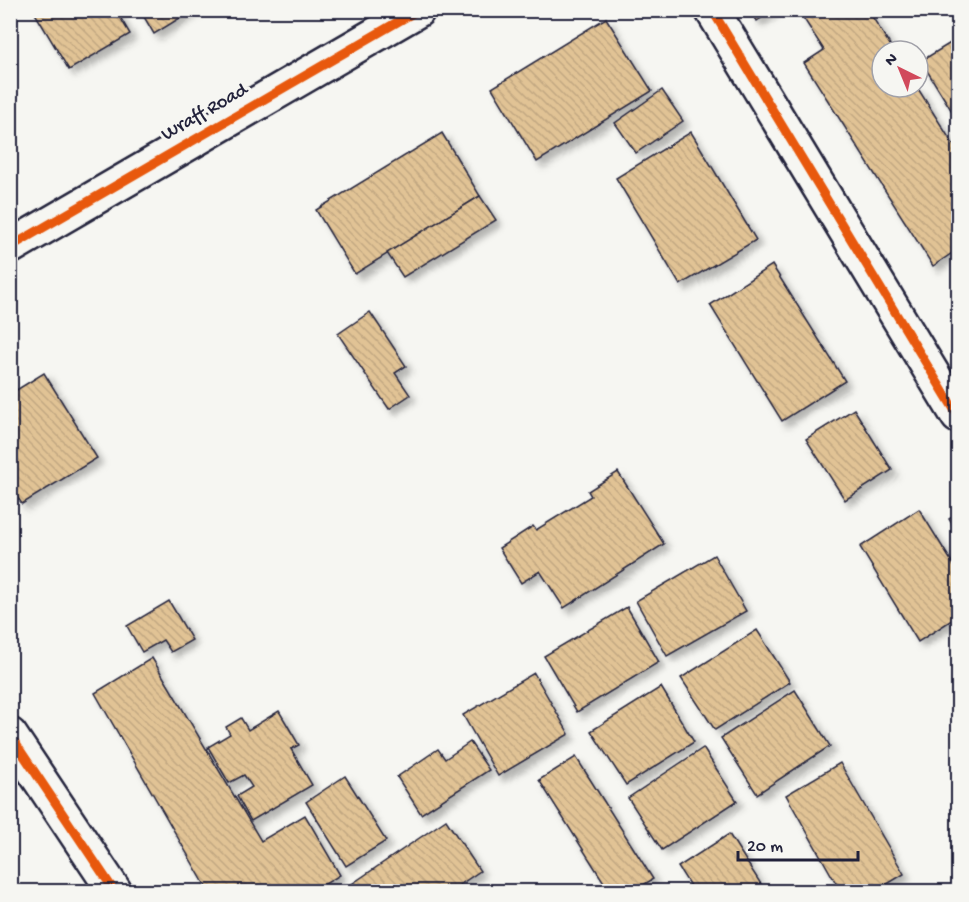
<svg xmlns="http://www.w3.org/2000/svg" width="969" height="902" font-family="'Gochi Hand',sans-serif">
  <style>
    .building { fill: url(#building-back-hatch); stroke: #22223b; stroke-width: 1.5; filter: url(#shadow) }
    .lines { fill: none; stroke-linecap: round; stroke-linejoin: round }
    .minor-casing { stroke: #22223b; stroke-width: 38 }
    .minor { stroke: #f6f6f2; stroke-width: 33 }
    .cycleway-casing { stroke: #f6f6f2; stroke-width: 13 }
    .cycleway { stroke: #e8590c; stroke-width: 9 }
    .labels { text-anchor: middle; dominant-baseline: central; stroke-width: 6; stroke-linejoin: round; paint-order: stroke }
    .street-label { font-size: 20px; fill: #22223b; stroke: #f6f6f2 }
  </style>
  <defs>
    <pattern id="building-back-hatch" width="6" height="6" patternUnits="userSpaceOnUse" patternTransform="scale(1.5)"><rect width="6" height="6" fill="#e1c395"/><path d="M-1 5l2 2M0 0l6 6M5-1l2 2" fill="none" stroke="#c1a781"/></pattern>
    <filter id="shadow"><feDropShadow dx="5.5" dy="5.5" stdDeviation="3" flood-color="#0004"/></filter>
  </defs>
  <rect width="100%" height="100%" fill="#f6f6f2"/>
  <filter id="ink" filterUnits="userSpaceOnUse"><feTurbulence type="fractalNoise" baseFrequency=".0167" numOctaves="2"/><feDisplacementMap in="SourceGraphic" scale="12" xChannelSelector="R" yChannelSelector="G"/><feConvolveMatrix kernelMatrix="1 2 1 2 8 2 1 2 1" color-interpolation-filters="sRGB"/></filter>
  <g filter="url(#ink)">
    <g class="building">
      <path d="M 33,10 L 116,10 L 130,34 L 69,70 Z"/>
      <path d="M 140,10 L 193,10 L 154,34 Z"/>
      <path d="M 750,10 L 773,10 L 757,21 Z"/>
      <path d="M 811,10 L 868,10 L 894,51 L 882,51 L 882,87 L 917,87 L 958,152 L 958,249 L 933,266 L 804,63 L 824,50 L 802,16 Z"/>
      <path d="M 606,18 L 652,91 L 537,162 L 492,88 Z"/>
      <path d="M 957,39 L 958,42 L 958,121 L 921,61 Z"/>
      <path d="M 662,90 L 683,121 L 636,153 L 615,123 Z"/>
      <path d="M 691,132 L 756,240 L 680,285 L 616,178 Z"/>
      <path d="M 442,133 L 480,196 L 355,274 L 316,210 Z"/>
      <path d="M 480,196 L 496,220 L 403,277 L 387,253 Z"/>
      <path d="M 772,265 L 845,381 L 782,421 L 710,305 Z"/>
      <path d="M 370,312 L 406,366 L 395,373 L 410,395 L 389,409 L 338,334 Z"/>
      <path d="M 44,373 L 97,458 L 22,504 L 10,486 L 10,394 Z"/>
      <path d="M 854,409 L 892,470 L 845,500 L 806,439 Z"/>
      <path d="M 618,472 L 664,544 L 564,608 L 540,571 L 521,583 L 499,548 L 533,526 L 536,530 L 591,496 L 588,491 Z"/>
      <path d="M 919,509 L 958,572 L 958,616 L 918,642 L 860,547 Z"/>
      <path d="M 958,513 L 958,534 L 949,519 Z"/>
      <path d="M 714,555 L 746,611 L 667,656 L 636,601 Z"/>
      <path d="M 169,601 L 192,640 L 171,652 L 163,640 L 142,652 L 127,626 Z"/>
      <path d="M 627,607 L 659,662 L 577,712 L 544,656 Z"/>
      <path d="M 757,630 L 790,682 L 715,730 L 681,678 Z"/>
      <path d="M 152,658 L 261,841 L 305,815 L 340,875 L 312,892 L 209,892 L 95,693 Z"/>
      <path d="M 534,673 L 569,734 L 498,776 L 463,715 Z"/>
      <path d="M 661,687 L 694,742 L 626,785 L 591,731 Z"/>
      <path d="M 795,690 L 830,746 L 757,794 L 721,738 Z"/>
      <path d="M 279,711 L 299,745 L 291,749 L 312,785 L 251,821 L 237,796 L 252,787 L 244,775 L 229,783 L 208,747 L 230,734 L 226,727 L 241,718 L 248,730 Z"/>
      <path d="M 470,742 L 489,770 L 421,814 L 397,777 L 438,749 L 445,759 Z"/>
      <path d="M 703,748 L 737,801 L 662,850 L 628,798 Z"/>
      <path d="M 576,757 L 653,879 L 632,892 L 610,892 L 539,780 Z"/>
      <path d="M 840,763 L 904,874 L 874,892 L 841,892 L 786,795 Z"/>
      <path d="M 345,776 L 386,841 L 346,866 L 306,802 Z"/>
      <path d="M 446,820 L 480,871 L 449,892 L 340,892 Z"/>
      <path d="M 729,834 L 766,892 L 694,892 L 678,867 Z"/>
    </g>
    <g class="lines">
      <g class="minor-casing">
        <g id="minor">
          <path d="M 712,10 L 958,416"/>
          <path d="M 10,247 L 418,10"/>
          <path d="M 10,735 L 115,892"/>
        </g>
      </g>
      <use href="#minor" class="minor"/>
      <g class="cycleway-casing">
        <g id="cycleway">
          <path d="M 712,10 L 958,416"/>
          <path d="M 10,247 L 418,10"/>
          <path d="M 10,735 L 115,892"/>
        </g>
      </g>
      <use href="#cycleway" class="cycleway"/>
    </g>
  </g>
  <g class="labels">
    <g class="street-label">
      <text transform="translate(205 113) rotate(-30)">Wraff Road</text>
    </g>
  </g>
  <rect width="969" height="902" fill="none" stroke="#f6f6f2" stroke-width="36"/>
  <rect x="18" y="18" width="933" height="866" fill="none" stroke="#22223b" stroke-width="2" filter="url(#ink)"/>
  <g transform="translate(900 69) rotate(317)"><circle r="28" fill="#f6f6f2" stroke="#a1a1a9" stroke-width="1.5"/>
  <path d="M0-4.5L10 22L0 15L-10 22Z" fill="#d1495b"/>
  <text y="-9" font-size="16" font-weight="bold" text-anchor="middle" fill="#22223b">N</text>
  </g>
  <path d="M738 851v9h120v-9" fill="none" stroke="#22223b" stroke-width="3"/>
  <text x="747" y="851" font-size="18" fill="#22223b" stroke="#f6f6f2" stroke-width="4.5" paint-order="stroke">20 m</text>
</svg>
